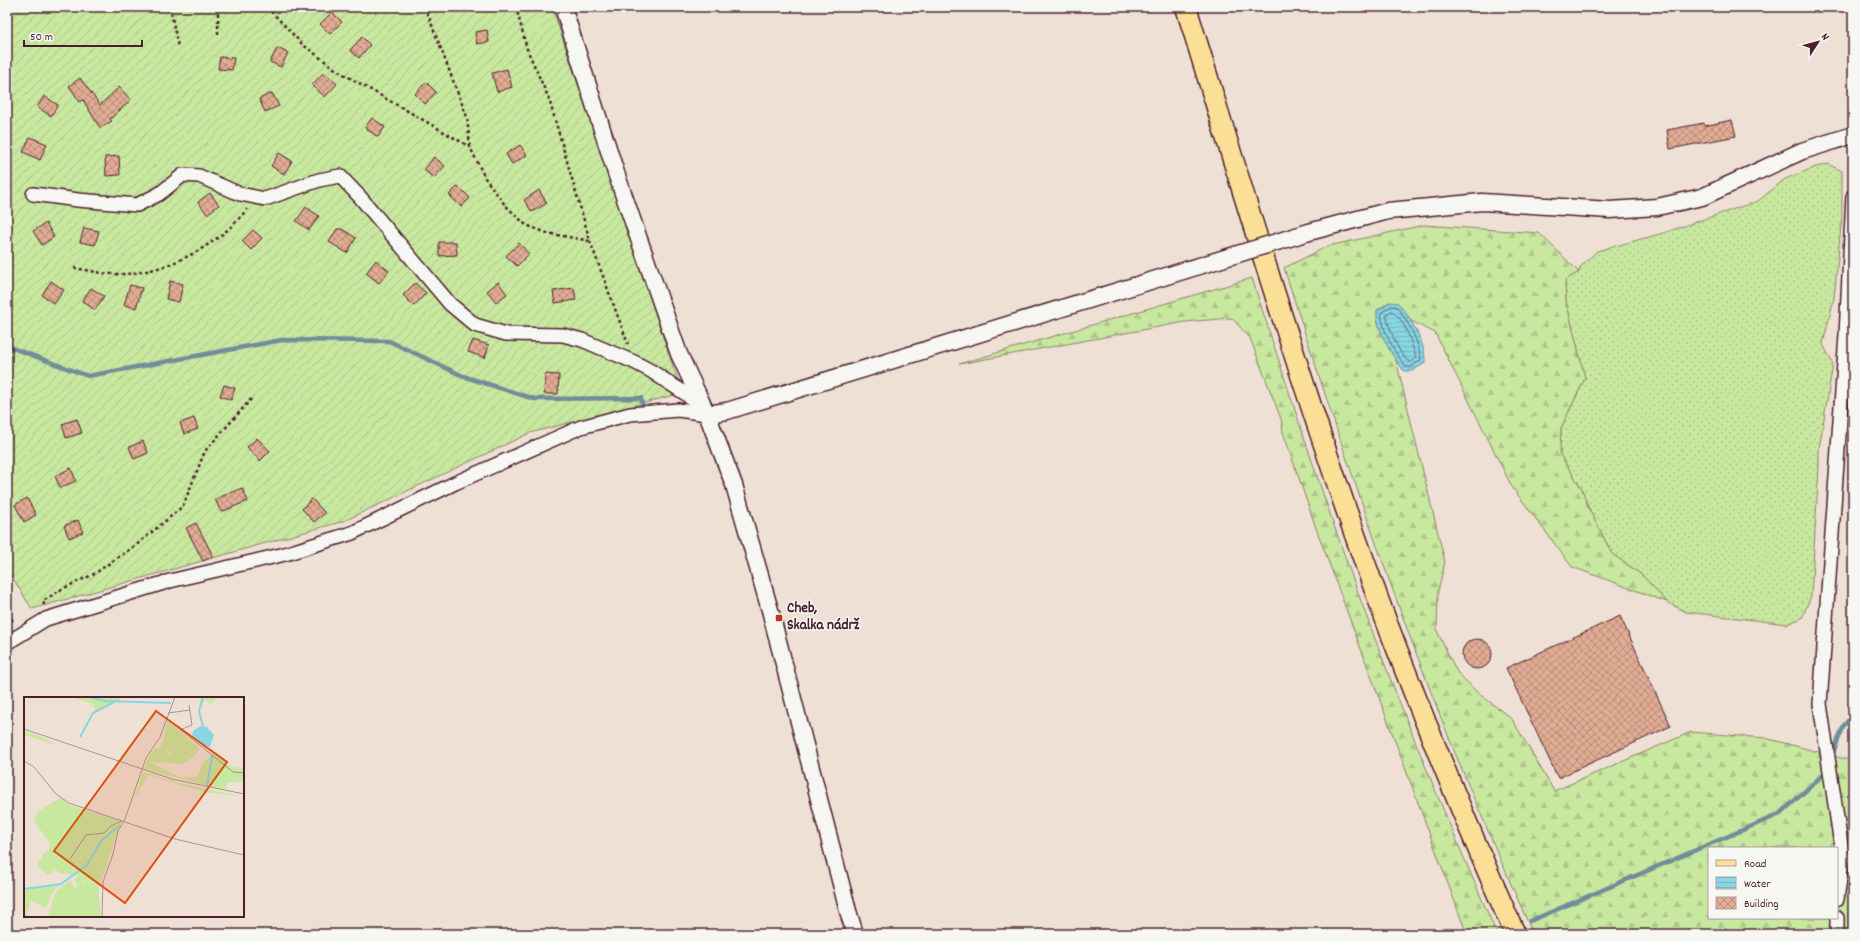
<svg xmlns="http://www.w3.org/2000/svg" width="1860" height="941" font-family="Dekko,sans-serif">
  <style>
    .grass { fill: url(#grass-dots); stroke: #898365 }
    .forest { fill: url(#forest-firs); stroke: #898365; fill-rule: evenodd }
    .garden { fill: url(#garden-furrows); stroke: #898365 }
    .water { fill: url(#water-rules); stroke: #6f8d9a }
    .lines { fill: none; stroke-linecap: round; stroke-linejoin: round }
    .shore { stroke: #626875; stroke-width: 1 }
    .stream { stroke: #6f8d9a; stroke-width: 4.5 }
    .building { fill: url(#building-cross-hatch); stroke: #4a1f2b }
    .minor-casing { stroke: #4a1f2b; stroke-width: 16 }
    .tertiary-casing { stroke: #4a1f2b; stroke-width: 19 }
    .primary-casing { stroke: #4a1f2b; stroke-width: 23 }
    .path { stroke: #4a1f2b; stroke-width: 2.5; stroke-dasharray: 3 3; stroke-linecap: butt }
    .minor { stroke: #f6f6f2; stroke-width: 13 }
    .tertiary { stroke: #f6f6f2; stroke-width: 16 }
    .primary { stroke: #fbdf96; stroke-width: 20 }
    .tertiary-bridge-casing { stroke: #4a1f2b; stroke-width: 19; stroke-linecap: butt }
    .tertiary-bridge { stroke: #f6f6f2; stroke-width: 16 }
    .poi-dot { fill: #c8321e; stroke: #f6f6f2; stroke-width: 1.5 }
    .labels { text-anchor: middle; dominant-baseline: central; stroke-width: 3; stroke-linejoin: round; paint-order: stroke }
    .poi-label { font-size: 15px; font-weight: bold; fill: #4a1f2b; stroke: #f6f6f2; text-anchor: start }
    .inset-river { fill: none; stroke: #87d6e4; stroke-width: 2 }
    .inset-road { fill: none; stroke: #ad9392; stroke-width: 1 }
    .view { fill: #d8530f; fill-opacity: 0.15; stroke: #d8530f; stroke-width: 2 }
    .inset-edge { fill: none; stroke: #4a1f2b; stroke-width: 2 }
  </style>
  <defs>
    <pattern id="grass-dots" width="8" height="8" patternUnits="userSpaceOnUse"><rect width="8" height="8" fill="#c8e79f"/><path d="M2 2h.1M6 6h.1" fill="none" stroke="#adc689" stroke-width="1.8" stroke-linecap="round"/></pattern>
    <pattern id="forest-firs" width="22" height="20" patternUnits="userSpaceOnUse"><rect width="22" height="20" fill="#c8e79f"/><path d="M5 1l3.5 6h-7zM16 11l3.5 6h-7z" fill="#adc689"/></pattern>
    <pattern id="garden-furrows" width="10" height="10" patternUnits="userSpaceOnUse"><rect width="10" height="10" fill="#c8e79f"/><path d="M-1 1l2-2M0 10L10 0M9 11l2-2" fill="none" stroke="#adc689"/></pattern>
    <pattern id="water-rules" width="6" height="5" patternUnits="userSpaceOnUse"><rect width="6" height="5" fill="#87d6e4"/><path d="M0 2.5h6" fill="none" stroke="#76b7c4"/></pattern>
    <pattern id="building-cross-hatch" width="8" height="8" patternUnits="userSpaceOnUse"><rect width="8" height="8" fill="#e0ac93"/><path d="M0 0l8 8M0 8l8-8" fill="none" stroke="#b88b78"/></pattern>
  </defs>
  <rect width="100%" height="100%" fill="#efe0d6"/>
  <filter id="ink" filterUnits="userSpaceOnUse"><feTurbulence type="fractalNoise" baseFrequency=".025" numOctaves="2"/><feDisplacementMap in="SourceGraphic" scale="8" xChannelSelector="R" yChannelSelector="G"/><feConvolveMatrix kernelMatrix="1 2 1 2 8 2 1 2 1" color-interpolation-filters="sRGB"/></filter>
  <g filter="url(#ink)">
    <path class="grass" d="M 1828,164 L 1842,171 L 1842,216 L 1834,298 L 1823,344 L 1833,364 L 1819,449 L 1819,468 L 1811,596 L 1802,618 L 1787,624 L 1686,612 L 1667,602 L 1642,575 L 1612,554 L 1588,507 L 1582,489 L 1560,455 L 1561,428 L 1585,378 L 1566,301 L 1565,280 L 1579,272 L 1581,266 L 1597,251 L 1660,234 L 1758,201 L 1785,179 L 1816,167 Z"/>
    <g class="forest">
      <path d="M 1424,225 L 1539,233 L 1579,272 L 1565,280 L 1566,301 L 1585,378 L 1561,428 L 1560,455 L 1582,489 L 1588,507 L 1612,554 L 1642,575 L 1667,602 L 1572,567 L 1512,487 L 1435,333 L 1411,321 L 1406,313 L 1389,302 L 1377,310 C 1376,327 1388,347 1396,360 L 1445,562 L 1438,591 L 1437,631 L 1457,672 L 1477,692 L 1512,719 L 1554,791 L 1691,732 L 1765,738 L 1853,761 L 1849,793 L 1853,850 L 1853,890 L 1850,934 L 1533,934 C 1497,852 1461,771 1429,687 C 1376,549 1329,409 1284,268 L 1328,246 ZM 1709,848 L 1837,848 L 1837,918 L 1709,918 Z"/>
      <path d="M 1252,278 C 1285,380 1318,482 1354,582 C 1397,701 1446,818 1497,934 L 1467,934 L 1466,932 L 1316,528 L 1283,432 L 1281,419 L 1250,338 L 1232,318 L 1185,322 L 959,364 Z"/>
    </g>
    <path class="garden" d="M 7,7 L 552,7 L 682,393 L 530,433 L 344,521 L 32,609 L 7,569 Z"/>
    <path class="water" d="M 1390,302 L 1398,303 C 1410,318 1426,342 1425,363 L 1412,371 L 1404,371 C 1392,355 1376,331 1377,311 Z"/>
    <g class="lines">
      <g class="shore">
        <path d="M 1391,306 L 1396,306 C 1408,321 1419,341 1421,360 L 1411,367 L 1406,367 C 1394,352 1383,332 1381,313 Z"/>
        <path d="M 1392,311 C 1405,319 1412,344 1416,358 L 1410,362 C 1399,357 1389,327 1386,315 Z"/>
      </g>
      <g class="stream">
        <path d="M 7,346 L 88,376 L 282,340 L 389,341 L 463,376 L 534,399 L 641,398 L 643,410"/>
        <path d="M 1832,755 L 1844,725 L 1853,716"/>
        <path d="M 1530,921 L 1780,814 L 1825,773 L 1826,769"/>
      </g>
    </g>
    <g class="building">
      <path d="M 332,12 L 342,22 L 330,34 L 320,24 Z"/>
      <path d="M 487,30 L 489,42 L 477,44 L 475,32 Z"/>
      <path d="M 362,37 L 370,45 L 359,58 L 350,50 Z"/>
      <path d="M 277,48 L 288,53 L 281,67 L 270,62 Z"/>
      <path d="M 220,57 L 234,58 L 232,70 L 218,69 Z"/>
      <path d="M 507,69 L 512,87 L 497,92 L 492,73 Z"/>
      <path d="M 324,72 L 337,84 L 325,97 L 312,85 Z"/>
      <path d="M 80,78 L 100,105 L 119,87 L 131,100 L 110,119 L 112,121 L 100,128 L 83,100 L 80,102 L 69,86 Z"/>
      <path d="M 426,82 L 436,92 L 425,104 L 415,94 Z"/>
      <path d="M 272,93 L 279,106 L 265,112 L 259,99 Z"/>
      <path d="M 44,96 L 58,105 L 51,116 L 37,107 Z"/>
      <path d="M 372,118 L 385,127 L 378,137 L 365,128 Z"/>
      <path d="M 1732,120 L 1736,136 L 1670,149 L 1667,130 L 1704,123 L 1704,126 Z"/>
      <path d="M 30,137 L 47,144 L 40,160 L 23,152 Z"/>
      <path d="M 520,145 L 527,155 L 512,164 L 506,154 Z"/>
      <path d="M 279,153 L 292,161 L 284,174 L 271,166 Z"/>
      <path d="M 119,156 L 120,175 L 106,176 L 105,157 Z"/>
      <path d="M 434,157 L 445,166 L 434,178 L 424,170 Z"/>
      <path d="M 458,186 L 470,198 L 461,207 L 449,195 Z"/>
      <path d="M 539,190 L 547,203 L 532,212 L 524,200 Z"/>
      <path d="M 210,193 L 219,205 L 207,214 L 198,202 Z"/>
      <path d="M 306,207 L 319,216 L 309,230 L 296,221 Z"/>
      <path d="M 46,223 L 54,237 L 42,245 L 33,231 Z"/>
      <path d="M 84,228 L 99,231 L 95,245 L 80,242 Z"/>
      <path d="M 337,229 L 342,229 L 356,238 L 347,253 L 329,242 Z"/>
      <path d="M 253,230 L 262,238 L 251,250 L 242,241 Z"/>
      <path d="M 439,242 L 456,242 L 457,255 L 439,256 Z"/>
      <path d="M 519,243 L 529,254 L 517,266 L 506,256 Z"/>
      <path d="M 376,260 L 389,271 L 379,283 L 366,273 Z"/>
      <path d="M 51,281 L 64,290 L 54,304 L 42,295 Z"/>
      <path d="M 170,281 L 183,284 L 179,302 L 166,299 Z"/>
      <path d="M 498,282 L 507,294 L 496,302 L 487,291 Z"/>
      <path d="M 415,283 L 426,293 L 414,306 L 403,295 Z"/>
      <path d="M 130,285 L 142,288 L 136,308 L 124,305 Z"/>
      <path d="M 91,288 L 104,296 L 95,310 L 82,301 Z"/>
      <path d="M 574,288 L 576,300 L 555,303 L 553,291 Z"/>
      <path d="M 473,340 L 489,345 L 485,358 L 468,352 Z"/>
      <path d="M 545,374 L 559,375 L 558,394 L 544,394 Z"/>
      <path d="M 224,385 L 235,388 L 231,400 L 220,396 Z"/>
      <path d="M 194,418 L 198,429 L 184,434 L 180,423 Z"/>
      <path d="M 77,419 L 82,433 L 66,438 L 62,424 Z"/>
      <path d="M 257,438 L 270,451 L 260,461 L 247,447 Z"/>
      <path d="M 143,441 L 148,453 L 134,459 L 129,447 Z"/>
      <path d="M 71,468 L 76,481 L 60,488 L 55,476 Z"/>
      <path d="M 242,488 L 248,501 L 221,512 L 215,499 Z"/>
      <path d="M 27,498 L 36,515 L 24,522 L 15,505 Z"/>
      <path d="M 312,499 L 325,513 L 314,522 L 302,509 Z"/>
      <path d="M 78,520 L 83,532 L 69,538 L 64,526 Z"/>
      <path d="M 196,523 L 213,556 L 203,561 L 186,528 Z"/>
      <path d="M 1620,616 L 1671,726 L 1558,778 L 1506,668 Z"/>
      <circle cx="1477" cy="654" r="15"/>
    </g>
    <g class="lines">
      <g class="minor-casing">
        <g id="minor">
          <path d="M 33,194 L 78,200 L 137,205 L 159,194 L 183,175 L 199,176 L 240,194 L 265,199 L 319,180 L 340,176 L 360,197 L 450,304 L 475,325 L 506,334 L 563,335 L 582,340 L 634,362 L 651,371 L 686,394 L 704,411"/>
          <path d="M 7,643 L 46,619 L 170,581 L 285,554 L 352,533 L 455,483 L 581,427 L 630,414 L 678,410 L 707,414"/>
          <path d="M 1837,899 L 1843,858 L 1820,704 L 1846,335 L 1853,196"/>
          <path d="M 1837,918 L 1837,934"/>
        </g>
      </g>
      <g class="tertiary-casing">
        <g id="tertiary">
          <path d="M 563,7 L 616,173 L 679,354 L 707,414 L 734,485 L 770,610 L 848,911 L 855,934"/>
          <path d="M 1309,232 L 1388,211 L 1482,202 L 1610,210 L 1657,207 L 1702,197 L 1802,151 L 1853,135"/>
          <path d="M 707,414 L 727,411 L 1186,270"/>
        </g>
      </g>
      <g class="primary-casing">
        <path id="primary" d="M 1186,7 C 1245,198 1302,389 1370,577 C 1414,698 1463,816 1515,934"/>
      </g>
      <g class="path">
        <path d="M 170,7 L 178,47"/>
        <path d="M 218,7 L 218,35"/>
        <path d="M 267,7 L 302,44 L 338,71 L 470,147 L 485,178 L 505,205 L 526,225 L 547,233 L 590,241"/>
        <path d="M 425,7 L 467,117 L 470,147"/>
        <path d="M 516,7 L 527,49 L 549,99 L 590,241 L 628,344"/>
        <path d="M 366,8 L 367,7"/>
        <path d="M 74,268 C 89,270 105,275 120,274 C 165,274 220,245 247,209"/>
        <path d="M 7,601 L 13,624"/>
        <path d="M 44,605 L 43,601 L 62,589 L 94,574 L 139,543 L 183,506 L 205,451 L 253,397"/>
      </g>
      <use href="#minor" class="minor"/>
      <use href="#tertiary" class="tertiary"/>
      <use href="#primary" class="primary"/>
      <g class="tertiary-bridge-casing">
        <path id="tertiary-bridge" d="M 1186,270 L 1309,232"/>
      </g>
      <use href="#tertiary-bridge" class="tertiary-bridge"/>
    </g>
  </g>
  <rect class="poi-dot" x="775" y="614" width="8" height="8" rx="2"/>
  <g class="labels">
    <g class="poi-label">
      <text x="787" y="609">Cheb,<tspan x="787" dy="17">Skalka nádrž</tspan></text>
    </g>
  </g>
  <g transform="translate(24 697)">
    <rect width="220" height="220" fill="#efe0d6"/>
    <path d="M 47,0 L 98,0 L 95,5 L 91,5 L 71,15 L 69,7 ZM 176,0 L 196,0 L 186,7 L 181,2 L 176,14 ZM 144,24 L 174,50 L 175,53 L 168,61 L 160,63 L 150,61 L 145,55 L 137,51 ZM 54,178 L 60,187 L 67,184 L 74,187 L 77,220 L 24,220 L 31,196 L 46,183 L 50,191 L 54,189 L 50,183 ZM 37,186 L 30,193 L 22,211 L 0,200 L 0,192 Z" fill="#c8e79f"/>
    <path d="M 0,34 L 18,40 L 35,49 L 0,38 ZM 137,50 L 150,61 L 167,61 L 159,67 L 129,65 L 129,67 L 156,80 L 174,80 L 178,67 L 189,56 L 207,69 L 220,71 L 220,84 L 203,86 L 201,93 L 120,72 L 125,59 L 132,51 ZM 119,75 L 159,87 L 220,100 L 180,95 L 124,78 L 110,102 ZM 24,154 L 23,161 L 32,173 L 24,178 L 13,168 L 19,157 ZM 0,200 L 7,204 L 2,220 L 0,220 Z" fill="#c8e79f"/>
    <path d="M 36,101 L 48,109 L 97,124 L 77,185 L 66,184 L 61,186 L 54,178 L 36,176 L 27,169 L 23,161 L 26,146 L 10,124 L 13,115 Z" fill="#c8e79f"/>
    <path d="M 177,29 L 183,30 L 190,38 L 186,50 L 178,47 L 168,38 L 169,34 Z" fill="#87d6e4"/>
    <path class="inset-river" d="M 65,0 L 81,4 L 147,6M 179,0 L 175,14 L 179,29M 56,40 L 69,16 L 90,5M 183,89 L 188,59M 0,192 L 37,187 L 63,168 L 77,144 L 96,128"/>
    <path class="inset-road" d="M 144,16 L 166,13M 142,21 L 209,75 L 220,76M 0,32 L 148,82 L 220,97M 156,33 L 168,28 L 165,8M 0,64 L 10,70 L 32,97 L 45,106 L 151,142 L 220,158M 46,162 L 62,138 L 80,136 L 87,129 L 98,124M 78,220 L 79,185 L 89,157 L 94,134 L 101,122 L 122,61 L 136,40 L 151,0"/>
    <path class="view" d="M 132,14 L 203,65 L 101,206 L 30,154 Z"/>
    <rect width="220" height="220" class="inset-edge"/>
  </g>
  <rect width="1860" height="941" fill="none" stroke="#f6f6f2" stroke-width="24"/>
  <rect x="12" y="12" width="1836" height="917" fill="none" stroke="#4a1f2b" stroke-width="1.5" filter="url(#ink)"/>
  <rect x="1708" y="847" width="130" height="72" fill="#f6f6f2" stroke="#b1a0a2"/>
  <rect x="1716" y="860" width="20" height="6" fill="#fbdf96" stroke="#b1a0a2"/>
  <text x="1744" y="867" font-size="12" fill="#4a1f2b">Road</text>
  <rect x="1716" y="877" width="20" height="12" fill="url(#water-rules)" stroke="#b1a0a2"/>
  <text x="1744" y="887" font-size="12" fill="#4a1f2b">Water</text>
  <rect x="1716" y="897" width="20" height="12" fill="url(#building-cross-hatch)" stroke="#b1a0a2"/>
  <text x="1744" y="907" font-size="12" fill="#4a1f2b">Building</text>
  <g transform="translate(1818 42) rotate(54)" stroke="#f6f6f2" stroke-width="3" paint-order="stroke">
  <path d="M0-3L7 15L0 10L-7 15Z" fill="#4a1f2b"/>
  <text y="-6" font-size="11" font-weight="bold" text-anchor="middle" fill="#4a1f2b">N</text>
  </g>
  <path d="M24 40v6h118v-6" fill="none" stroke="#4a1f2b" stroke-width="2"/>
  <text x="30" y="40" font-size="12" fill="#4a1f2b" stroke="#f6f6f2" stroke-width="3" paint-order="stroke">50 m</text>
</svg>
